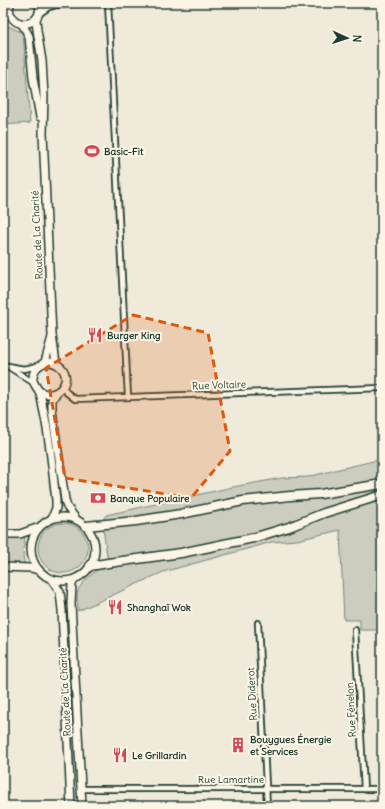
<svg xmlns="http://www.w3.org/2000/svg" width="385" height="809" font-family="Delius,sans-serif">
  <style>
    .green { fill: #cccdbf; stroke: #76857a }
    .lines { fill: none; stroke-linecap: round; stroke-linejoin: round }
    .minor-casing { stroke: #1f3d34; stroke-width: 8 }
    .primary-casing { stroke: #1f3d34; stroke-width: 10 }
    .trunk-casing { stroke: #1f3d34; stroke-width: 11 }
    .minor { stroke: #fcf5e5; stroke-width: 4.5 }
    .primary { stroke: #fcf5e5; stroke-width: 7 }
    .trunk { stroke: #fcf5e5; stroke-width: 8 }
    .marked { fill: #de580e; fill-opacity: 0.2; stroke: #de580e; stroke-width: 3; stroke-dasharray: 8 5; stroke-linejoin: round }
    .labels { text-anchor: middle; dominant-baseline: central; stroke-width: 4; stroke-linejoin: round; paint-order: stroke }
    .poi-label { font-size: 10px; font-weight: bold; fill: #1f3d34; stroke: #fcf5e5; text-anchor: start }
    .street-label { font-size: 10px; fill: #1f3d34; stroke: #fcf5e5 }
  </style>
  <rect width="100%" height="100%" fill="#efeada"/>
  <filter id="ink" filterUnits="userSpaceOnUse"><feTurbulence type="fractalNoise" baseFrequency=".025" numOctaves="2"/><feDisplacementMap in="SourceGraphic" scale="8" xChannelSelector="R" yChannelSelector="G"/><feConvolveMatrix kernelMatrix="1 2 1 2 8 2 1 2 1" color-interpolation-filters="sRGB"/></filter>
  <g filter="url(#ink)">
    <g class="green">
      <path d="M 6,25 L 23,33 L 30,123 L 3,125 L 3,27 Z"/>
      <path d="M 382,459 L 382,630 L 360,630 L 360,620 L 344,620 L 340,530 L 297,540 L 272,542 L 163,572 L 78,611 C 78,605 76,597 78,591 C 80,583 100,567 108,562 L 102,521 L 106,515 L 233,487 L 282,478 L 308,477 L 335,470 Z"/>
      <circle cx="63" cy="548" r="25"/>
      <path d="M 25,536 L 23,556 L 25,565 L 3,565 L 3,537 Z"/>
    </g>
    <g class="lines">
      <g class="minor-casing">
        <g id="minor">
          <path d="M 108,3 L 128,397"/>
          <path d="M 382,3 L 382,4"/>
          <path d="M 40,4 L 56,5 L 88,3"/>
          <path d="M 39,14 L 49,7 L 53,6"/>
          <path d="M 3,365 L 24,369 L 38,366"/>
          <path d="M 9,367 L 34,383"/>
          <path d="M 63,386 L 66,392 L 75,399 L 382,388"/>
          <path d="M 258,623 L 267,806"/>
          <path d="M 355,630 L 364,789"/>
          <path d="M 81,789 L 382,789"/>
        </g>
      </g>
      <g class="primary-casing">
        <g id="primary">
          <path d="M 10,3 C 4,31 45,30 39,3"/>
          <path d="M 36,19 L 37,30 L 42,61 L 44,96 L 43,133 L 52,335 L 56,363"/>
          <path d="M 22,24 L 29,36 L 33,78 L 40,117"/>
          <path d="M 45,362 L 52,337"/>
          <path d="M 39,391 C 58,403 76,377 58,365 C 48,358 34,365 33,377 C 32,383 36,386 39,391 C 41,395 42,403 43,408 C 50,438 52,469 56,500 L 56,508 L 52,518"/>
          <path d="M 57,392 L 52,400 L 52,410 L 65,500 L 67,507 L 76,519"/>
          <circle cx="63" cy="549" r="32"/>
          <path d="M 3,534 L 20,534 L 37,528"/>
          <path d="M 3,567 L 31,568 L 38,570"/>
          <path d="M 52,579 L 60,592 L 62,610 L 71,806"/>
          <path d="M 75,579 L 72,584 L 71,604 L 82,806"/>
        </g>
      </g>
      <g class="trunk-casing">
        <g id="trunk">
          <path d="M 86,526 L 136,521 L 181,514 L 243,501 L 290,496 L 320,494 L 382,484"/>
          <path d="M 90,566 L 108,563 L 181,553 L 253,538 L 289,527 L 324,513 L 382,495"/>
        </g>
      </g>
      <use href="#minor" class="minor"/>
      <use href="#primary" class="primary"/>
      <use href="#trunk" class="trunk"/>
    </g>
  </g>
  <path class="marked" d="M 133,315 L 208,333 L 230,451 L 191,498 L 65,478 L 46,368 Z"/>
  <defs>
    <g id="stadium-bare" transform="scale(1.2)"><path d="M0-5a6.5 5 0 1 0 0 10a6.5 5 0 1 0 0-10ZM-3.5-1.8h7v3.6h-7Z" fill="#d1495b" stroke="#fcf5e5" stroke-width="2.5" paint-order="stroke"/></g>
    <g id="restaurant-bare" transform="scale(1.2)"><path d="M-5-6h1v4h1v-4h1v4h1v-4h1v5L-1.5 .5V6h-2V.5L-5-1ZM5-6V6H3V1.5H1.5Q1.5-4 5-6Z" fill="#d1495b" stroke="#fcf5e5" stroke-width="2.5" paint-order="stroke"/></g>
    <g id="bank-bare" transform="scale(1.2)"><path d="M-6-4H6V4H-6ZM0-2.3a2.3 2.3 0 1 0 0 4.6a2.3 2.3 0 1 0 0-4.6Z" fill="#d1495b" stroke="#fcf5e5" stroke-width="2.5" paint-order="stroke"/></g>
    <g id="building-bare" transform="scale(1.2)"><path d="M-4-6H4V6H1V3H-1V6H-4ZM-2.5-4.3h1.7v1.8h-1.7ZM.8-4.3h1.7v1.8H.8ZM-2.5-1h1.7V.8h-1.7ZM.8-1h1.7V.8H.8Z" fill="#d1495b" stroke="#fcf5e5" stroke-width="2.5" paint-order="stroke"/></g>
  </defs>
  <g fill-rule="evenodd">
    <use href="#stadium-bare" x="92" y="151"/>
    <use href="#restaurant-bare" x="95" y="335"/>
    <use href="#bank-bare" x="98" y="498"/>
    <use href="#restaurant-bare" x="115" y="607"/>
    <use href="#building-bare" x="238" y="745"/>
    <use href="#restaurant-bare" x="120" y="755"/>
  </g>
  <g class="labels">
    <g class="poi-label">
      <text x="104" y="151">Basic-Fit</text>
      <text x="107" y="335">Burger King</text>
      <text x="110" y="498">Banque Populaire</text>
      <text x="127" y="607">Shanghaï Wok</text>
      <text x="250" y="739">Bouygues Énergie<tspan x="250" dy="12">et Services</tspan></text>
      <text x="132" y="755">Le Grillardin</text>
    </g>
    <g class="street-label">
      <text transform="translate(37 235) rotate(-93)">Route de La Charité</text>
      <text transform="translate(219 385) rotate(-2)">Rue Voltaire</text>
      <text transform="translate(65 692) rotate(-93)">Route de La Charité</text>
      <text transform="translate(252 694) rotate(-93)">Rue Diderot</text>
      <text transform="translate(351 710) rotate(-93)">Rue Fénelon</text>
      <text x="231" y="779">Rue Lamartine</text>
    </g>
  </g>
  <rect width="385" height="809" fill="none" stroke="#fcf5e5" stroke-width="16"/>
  <rect x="8" y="8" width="369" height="793" fill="none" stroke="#1f3d34" stroke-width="1.5" filter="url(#ink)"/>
  <g transform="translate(347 38) rotate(93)" stroke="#fcf5e5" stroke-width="3" paint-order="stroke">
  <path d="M0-3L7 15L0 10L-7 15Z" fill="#1f3d34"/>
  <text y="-6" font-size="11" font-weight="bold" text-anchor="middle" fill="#1f3d34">N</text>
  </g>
</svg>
